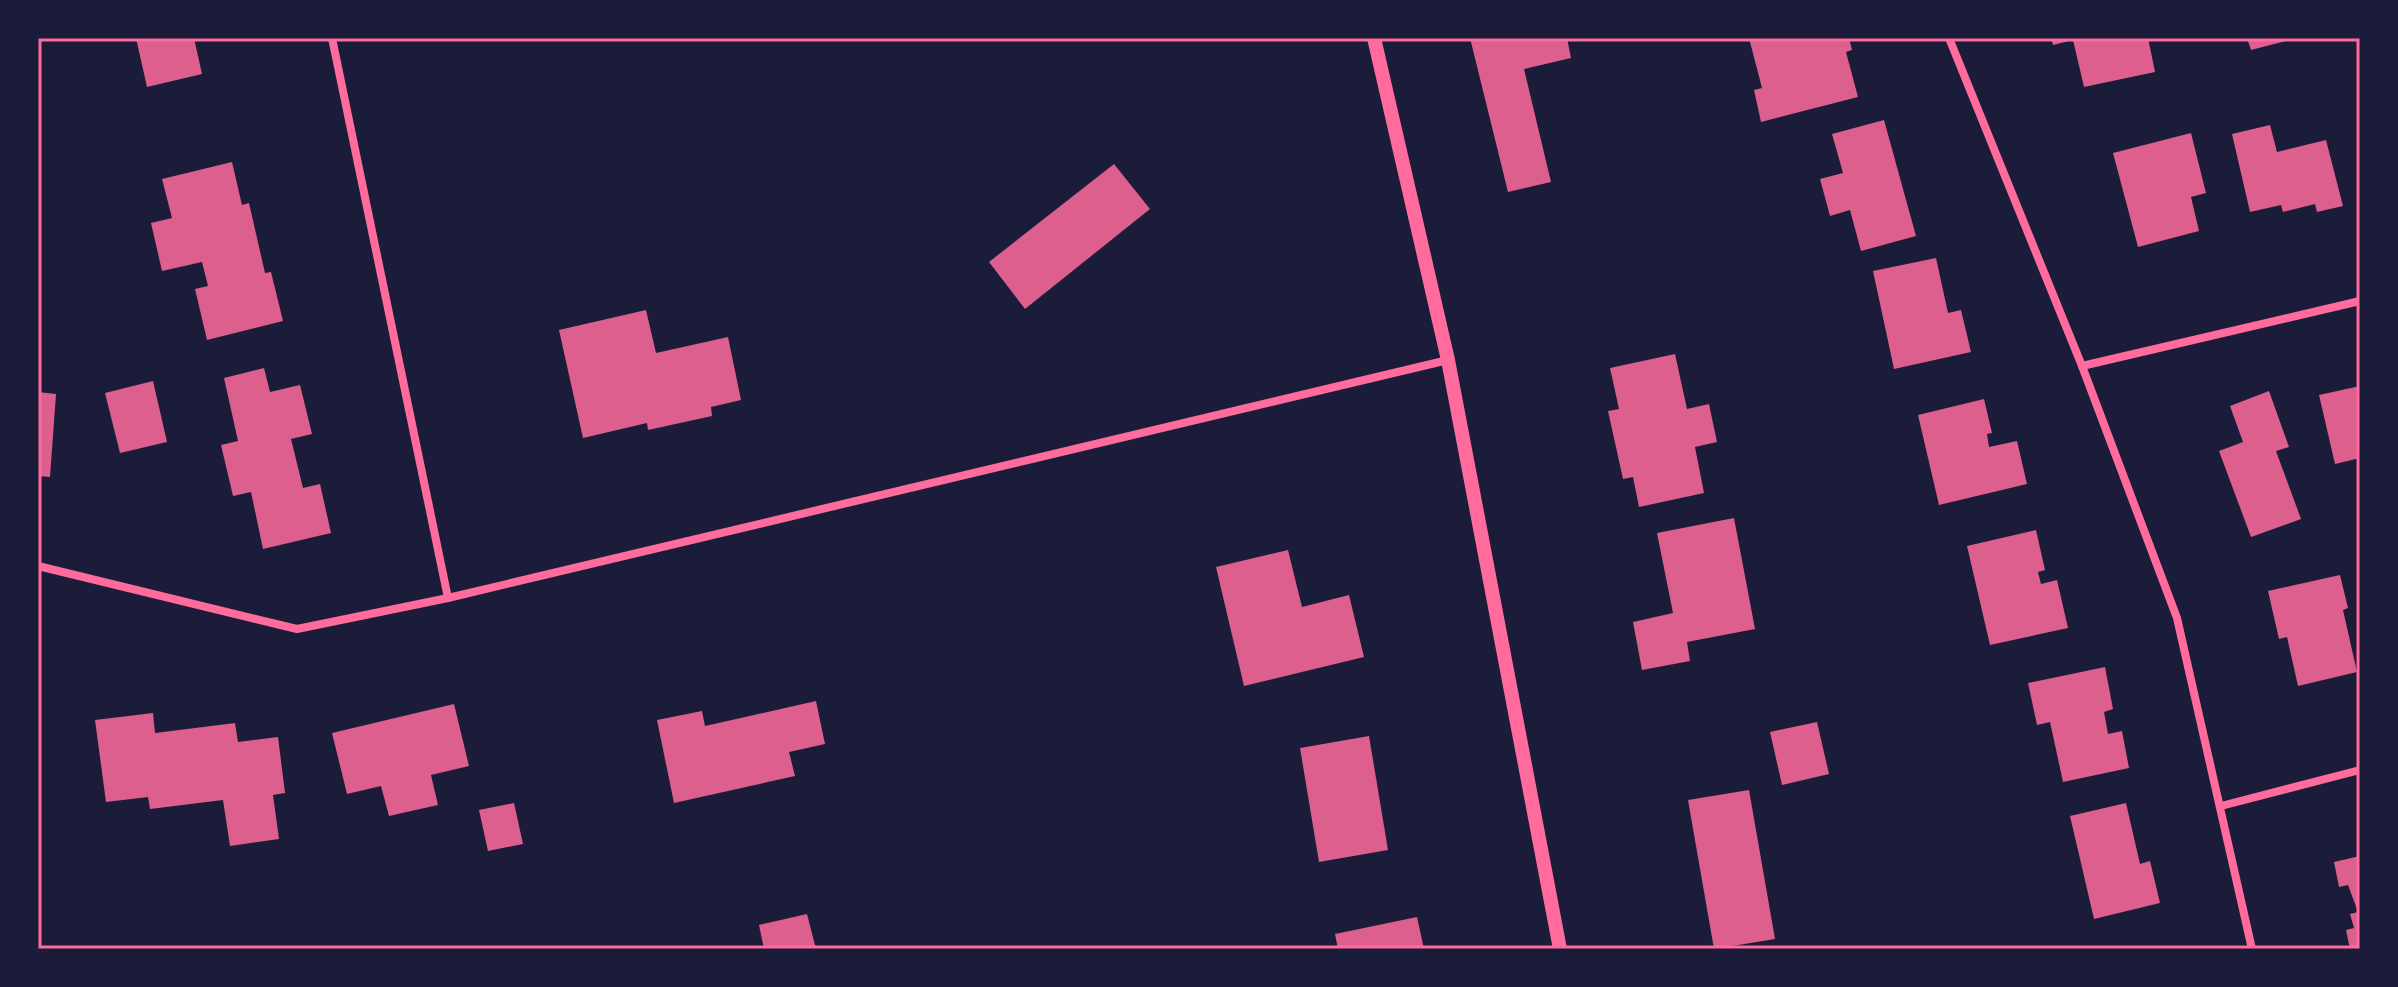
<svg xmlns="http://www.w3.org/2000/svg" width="2398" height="987" font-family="Arial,sans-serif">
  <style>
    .building { fill: #dd5f8e }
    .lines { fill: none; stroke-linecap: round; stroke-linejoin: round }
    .minor { stroke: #ff6b9d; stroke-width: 8 }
    .tertiary { stroke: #ff6b9d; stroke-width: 14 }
    .neatline { fill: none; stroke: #ff6b9d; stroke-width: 3 }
  </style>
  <rect width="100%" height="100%" fill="#1b1b3a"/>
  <g class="building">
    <path d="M 136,38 L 194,38 L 202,74 L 147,87 Z"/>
    <path d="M 1470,38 L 1567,38 L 1571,58 L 1524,69 L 1551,182 L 1508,192 Z"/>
    <path d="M 1749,38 L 1849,38 L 1852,50 L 1846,52 L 1858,97 L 1761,122 L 1754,90 L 1762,88 Z"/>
    <path d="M 2051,38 L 2148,38 L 2155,72 L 2084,87 L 2073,40 L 2053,45 Z"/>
    <path d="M 2247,38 L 2294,38 L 2294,39 L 2251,50 Z"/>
    <path d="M 1884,120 L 1916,236 L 1861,251 L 1850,210 L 1830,216 L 1820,179 L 1843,173 L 1832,134 Z"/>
    <path d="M 2270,125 L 2277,152 L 2326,140 L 2343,206 L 2317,212 L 2315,204 L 2283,212 L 2281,205 L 2250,212 L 2232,134 Z"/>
    <path d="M 2191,133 L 2206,193 L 2191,197 L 2199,231 L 2138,247 L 2113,153 Z"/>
    <path d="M 232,162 L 242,205 L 249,203 L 265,273 L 271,272 L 283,321 L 207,340 L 195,289 L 208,286 L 202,262 L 162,271 L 151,223 L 172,218 L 162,179 Z"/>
    <path d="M 1114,164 L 1150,209 L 1025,309 L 989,262 Z"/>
    <path d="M 1936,258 L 1948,313 L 1961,310 L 1971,352 L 1894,369 L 1873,271 Z"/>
    <path d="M 646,310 L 656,353 L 728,337 L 741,400 L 711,407 L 712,416 L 648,430 L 647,423 L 583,438 L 559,330 Z"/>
    <path d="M 1675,354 L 1687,409 L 1709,404 L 1717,442 L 1695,447 L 1704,493 L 1639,507 L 1633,477 L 1623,479 L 1608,411 L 1619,409 L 1610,368 Z"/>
    <path d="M 264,368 L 270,392 L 300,385 L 312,434 L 291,439 L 303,488 L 320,484 L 331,533 L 263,549 L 251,492 L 233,496 L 221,445 L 238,441 L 224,378 Z"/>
    <path d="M 153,381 L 167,442 L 120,453 L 105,393 Z"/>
    <path d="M 2360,386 L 2360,458 L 2335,464 L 2319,395 Z"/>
    <path d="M 2269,391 L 2289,447 L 2276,451 L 2301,519 L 2251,537 L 2219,451 L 2243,442 L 2230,406 Z"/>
    <path d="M 38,392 L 56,394 L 50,477 L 38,476 Z"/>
    <path d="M 1984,399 L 1992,433 L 1987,434 L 1989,447 L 2017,441 L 2027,484 L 1939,505 L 1918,415 Z"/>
    <path d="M 1734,518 L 1755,629 L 1687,642 L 1690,661 L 1642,670 L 1633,622 L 1673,613 L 1657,533 Z"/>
    <path d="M 2036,530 L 2045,570 L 2038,572 L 2041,584 L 2057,580 L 2068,628 L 1990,645 L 1967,546 Z"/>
    <path d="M 1288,550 L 1302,607 L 1349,595 L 1364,657 L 1244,686 L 1216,567 Z"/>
    <path d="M 2340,575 L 2348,608 L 2343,610 L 2357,672 L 2298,686 L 2287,637 L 2279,639 L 2268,591 Z"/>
    <path d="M 2105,667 L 2113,709 L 2104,712 L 2108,734 L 2122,731 L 2129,768 L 2063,782 L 2050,722 L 2037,725 L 2028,683 Z"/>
    <path d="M 816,701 L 825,744 L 789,752 L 795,776 L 674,803 L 657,720 L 702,711 L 705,726 Z"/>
    <path d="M 454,704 L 469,766 L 431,775 L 438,805 L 389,816 L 381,786 L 347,794 L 332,733 Z"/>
    <path d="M 153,713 L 155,733 L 235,723 L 238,742 L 278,737 L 285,793 L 273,795 L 279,839 L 230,846 L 223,800 L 150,809 L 148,797 L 106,802 L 95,720 Z"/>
    <path d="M 1817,722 L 1829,774 L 1782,785 L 1770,732 Z"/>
    <path d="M 1369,736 L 1388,850 L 1319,862 L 1300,748 Z"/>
    <path d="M 1749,790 L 1775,939 L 1714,949 L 1688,800 Z"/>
    <path d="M 514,803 L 523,844 L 488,851 L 479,810 Z"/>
    <path d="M 2126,803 L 2140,864 L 2150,861 L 2160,903 L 2094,919 L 2070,816 Z"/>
    <path d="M 2360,856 L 2360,949 L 2350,949 L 2346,930 L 2354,928 L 2350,914 L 2358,912 L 2348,885 L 2339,887 L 2334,862 Z"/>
    <path d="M 807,914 L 816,949 L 764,949 L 759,925 Z"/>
    <path d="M 1417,917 L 1424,949 L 1338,949 L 1335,934 Z"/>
  </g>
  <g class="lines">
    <g class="minor">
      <path d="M 332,38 L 448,598"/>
      <path d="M 1949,38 L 2082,366 L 2177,618 L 2252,949"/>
      <path d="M 2082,366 L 2360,301"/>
      <path d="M 38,566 L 297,629 L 448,598 L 1448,360"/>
      <path d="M 2221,806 L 2360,770"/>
    </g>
    <path class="tertiary" d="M 1374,38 L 1448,360 L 1560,949"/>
  </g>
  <rect width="2398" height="987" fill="none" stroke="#1b1b3a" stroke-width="80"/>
  <rect x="40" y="40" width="2318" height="907" class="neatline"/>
</svg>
